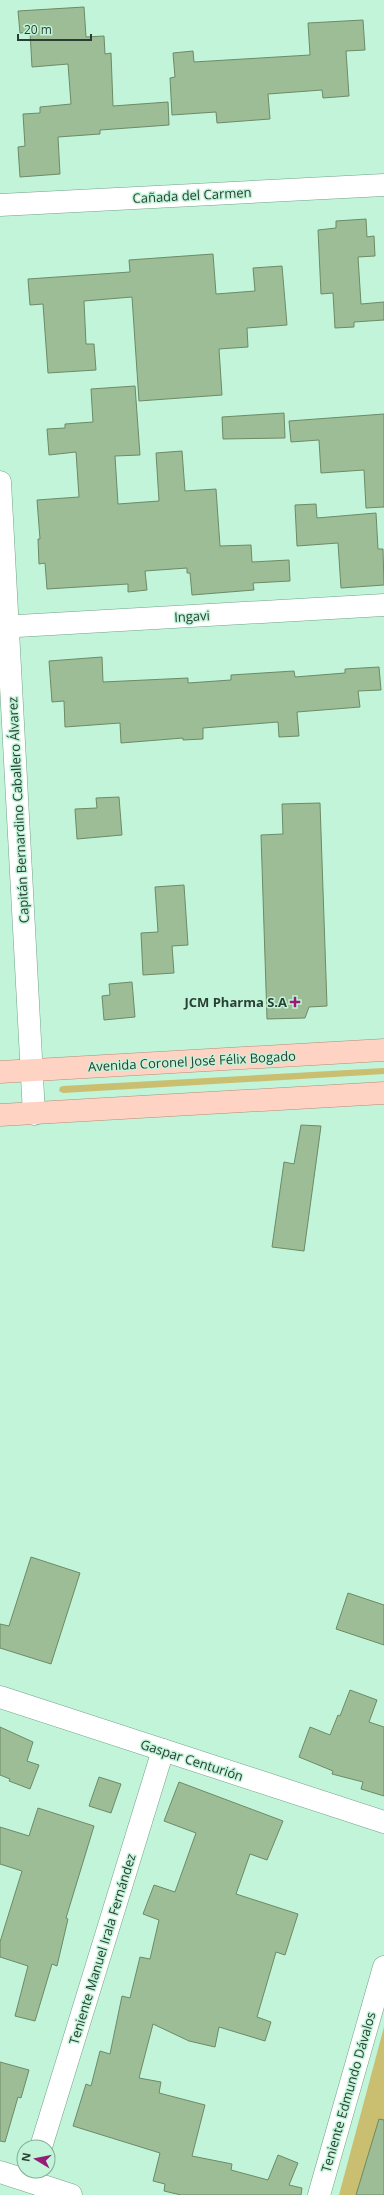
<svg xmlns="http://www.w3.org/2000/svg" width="384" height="2195" font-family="'Open Sans',sans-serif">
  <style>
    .green { fill: #cabe70 }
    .building { fill: #9cbd96; stroke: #6c8b67 }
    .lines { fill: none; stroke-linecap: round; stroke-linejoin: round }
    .street-casing { stroke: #72a288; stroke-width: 23 }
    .primary-casing { stroke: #b48c77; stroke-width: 23 }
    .street { stroke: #fff; stroke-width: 22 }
    .primary { stroke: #fed3c3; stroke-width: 22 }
    .poi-dot { fill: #961c77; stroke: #c1f4d8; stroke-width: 1.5 }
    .labels { text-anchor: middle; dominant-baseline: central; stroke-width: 3; stroke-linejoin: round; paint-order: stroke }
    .street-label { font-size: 13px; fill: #2a3f34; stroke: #c1f4d8 }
    .poi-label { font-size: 13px; font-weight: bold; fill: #2a3f34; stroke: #c1f4d8; text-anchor: end }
  </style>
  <rect width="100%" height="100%" fill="#c1f4d8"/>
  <g class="green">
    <path d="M 384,1068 L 384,1074 L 63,1093 L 59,1091 L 60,1087 L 63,1086 Z"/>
    <path d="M 384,2027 L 384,2195 L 339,2195 Z"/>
  </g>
  <g class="building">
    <path d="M 84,7 L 86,37 L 104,36 L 105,54 L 111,53 L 113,106 L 168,102 L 169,125 L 100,130 L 100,134 L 58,137 L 60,174 L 20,177 L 18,147 L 25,146 L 23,114 L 40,113 L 40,107 L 71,104 L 68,64 L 32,67 L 30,32 L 20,33 L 18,11 Z"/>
    <path d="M 363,20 L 365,50 L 346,51 L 349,96 L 323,98 L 322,90 L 268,94 L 270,119 L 217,123 L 216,112 L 172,115 L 170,78 L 175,77 L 173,53 L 193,51 L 194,62 L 310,55 L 308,23 Z"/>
    <path d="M 366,219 L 367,237 L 374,236 L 375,256 L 358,257 L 361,304 L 384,302 L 384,320 L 354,322 L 354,327 L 335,328 L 333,293 L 321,294 L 318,230 L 336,228 L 336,221 Z"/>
    <path d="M 213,254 L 216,294 L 255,291 L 253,268 L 282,266 L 287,325 L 247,328 L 248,347 L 219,349 L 222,395 L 139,401 L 132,297 L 84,301 L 86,344 L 94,344 L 96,370 L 48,373 L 43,304 L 30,305 L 28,279 L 130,272 L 129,260 Z"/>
    <path d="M 135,386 L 140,455 L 115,456 L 118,504 L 159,501 L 156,453 L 182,451 L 185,491 L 216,489 L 220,546 L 251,545 L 252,562 L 289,560 L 290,581 L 253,583 L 254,590 L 192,595 L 190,573 L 187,573 L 187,568 L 145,571 L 147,590 L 128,592 L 128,584 L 47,589 L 45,563 L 39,564 L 38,539 L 40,539 L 37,500 L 79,497 L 76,452 L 49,455 L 47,429 L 65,428 L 65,424 L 93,422 L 91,389 Z"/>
    <path d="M 284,413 L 285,438 L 223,439 L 222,417 Z"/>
    <path d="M 384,414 L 384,507 L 366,508 L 364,470 L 321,473 L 319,440 L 291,442 L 289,421 Z"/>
    <path d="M 316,504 L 317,518 L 376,513 L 378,549 L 383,549 L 384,585 L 341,588 L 338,543 L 297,546 L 295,505 Z"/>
    <path d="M 102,657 L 103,682 L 188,678 L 188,683 L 231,680 L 231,675 L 294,671 L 295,677 L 345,673 L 345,669 L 379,667 L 381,690 L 358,691 L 360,707 L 297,712 L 299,736 L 279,737 L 278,722 L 203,728 L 203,739 L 183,740 L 183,738 L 121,743 L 120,723 L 65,727 L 64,701 L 52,702 L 49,661 Z"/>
    <path d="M 119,797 L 122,835 L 77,839 L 75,809 L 97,808 L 96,798 Z"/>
    <path d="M 320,803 L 327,1006 L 309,1007 L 305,1018 L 267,1019 L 261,835 L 283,834 L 282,804 Z"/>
    <path d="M 184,885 L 188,945 L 172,946 L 174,973 L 143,975 L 141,933 L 158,932 L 155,887 Z"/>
    <path d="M 132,982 L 135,1017 L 104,1020 L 102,996 L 110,995 L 109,984 Z"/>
    <path d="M 301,1125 L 321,1126 L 304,1251 L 272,1247 L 284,1162 L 294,1164 Z"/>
    <path d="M 31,1557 L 80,1573 L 51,1664 L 0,1648 L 0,1624 L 9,1626 Z"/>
    <path d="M 348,1593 L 384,1605 L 384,1645 L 336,1629 Z"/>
    <path d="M 350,1690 L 377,1700 L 369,1722 L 384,1727 L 384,1796 L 361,1789 L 363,1782 L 332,1774 L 333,1771 L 299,1757 L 310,1727 L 330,1735 L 338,1715 L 340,1716 Z"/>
    <path d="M 0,1727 L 33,1742 L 27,1761 L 39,1765 L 30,1789 L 9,1781 L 10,1779 L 0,1775 Z"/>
    <path d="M 99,1777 L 121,1784 L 111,1813 L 89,1806 Z"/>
    <path d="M 179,1782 L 283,1821 L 267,1860 L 250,1854 L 236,1894 L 298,1914 L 285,1955 L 276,1952 L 257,2017 L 271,2022 L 265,2041 L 219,2027 L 215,2047 L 189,2041 L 153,2024 L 139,2078 L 161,2082 L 159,2093 L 205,2105 L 192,2156 L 232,2164 L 231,2170 L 268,2180 L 278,2155 L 298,2163 L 289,2185 L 302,2188 L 301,2195 L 181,2195 L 164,2191 L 165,2184 L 153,2181 L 160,2153 L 73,2126 L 86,2084 L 91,2086 L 100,2051 L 110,2054 L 122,1996 L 130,1998 L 140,1957 L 150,1959 L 159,1920 L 143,1914 L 154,1885 L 175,1892 L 196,1833 L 164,1821 Z"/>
    <path d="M 38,1808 L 94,1826 L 66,1918 L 68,1919 L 57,1966 L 52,1964 L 35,2021 L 15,2016 L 28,1966 L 0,1957 L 0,1942 L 22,1871 L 0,1864 L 0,1827 L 29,1836 Z"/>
    <path d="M 0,2062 L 29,2070 L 21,2098 L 18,2097 L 5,2142 L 0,2141 Z"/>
    <path d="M 379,2119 L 384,2120 L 384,2195 L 356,2195 Z"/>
  </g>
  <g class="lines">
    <g class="street-casing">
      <g id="street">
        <path d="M 0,205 L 384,185"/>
        <path d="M 0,482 L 34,1114"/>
        <path d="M 0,627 L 384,605"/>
        <path d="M 0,1697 L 384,1822"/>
        <path d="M 41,2147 L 163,1750"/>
        <path d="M 0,2172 L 71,2195"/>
        <path d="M 319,2195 L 384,1967"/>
      </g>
    </g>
    <g class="primary-casing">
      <g id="primary">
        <path d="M 0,1072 L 384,1050"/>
        <path d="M 0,1115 L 384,1093"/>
      </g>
    </g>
    <use href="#street" class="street"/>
    <use href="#primary" class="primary"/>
  </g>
  <path class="poi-dot" d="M293 996h4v4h4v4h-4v4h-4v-4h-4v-4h4z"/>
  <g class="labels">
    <g class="street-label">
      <text transform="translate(192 195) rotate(-3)">Cañada del Carmen</text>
      <text transform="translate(192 616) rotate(-3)">Ingavi</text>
      <text transform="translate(18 810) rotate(-93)">Capitán Bernardino Caballero Álvarez</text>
      <text transform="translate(192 1061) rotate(-3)">Avenida Coronel José Félix Bogado</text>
      <text transform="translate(192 1760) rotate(18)">Gaspar Centurión</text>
      <text transform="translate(102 1949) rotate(-73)">Teniente Manuel Irala Fernández</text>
      <text transform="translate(348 2092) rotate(-74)">Teniente Edmundo Dávalos</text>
    </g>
    <g class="poi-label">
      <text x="287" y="1002">JCM Pharma S.A</text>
    </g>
  </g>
  <g transform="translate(36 2159) rotate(280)"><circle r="19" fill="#c1f4d8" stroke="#85ac96"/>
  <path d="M0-3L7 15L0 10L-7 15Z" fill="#961c77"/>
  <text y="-6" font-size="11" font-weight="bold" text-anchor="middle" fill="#2a3f34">N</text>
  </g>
  <path d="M18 34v6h73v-6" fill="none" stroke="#2a3f34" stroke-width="2"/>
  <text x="24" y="34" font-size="12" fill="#2a3f34" stroke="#c1f4d8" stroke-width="3" paint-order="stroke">20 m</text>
</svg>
